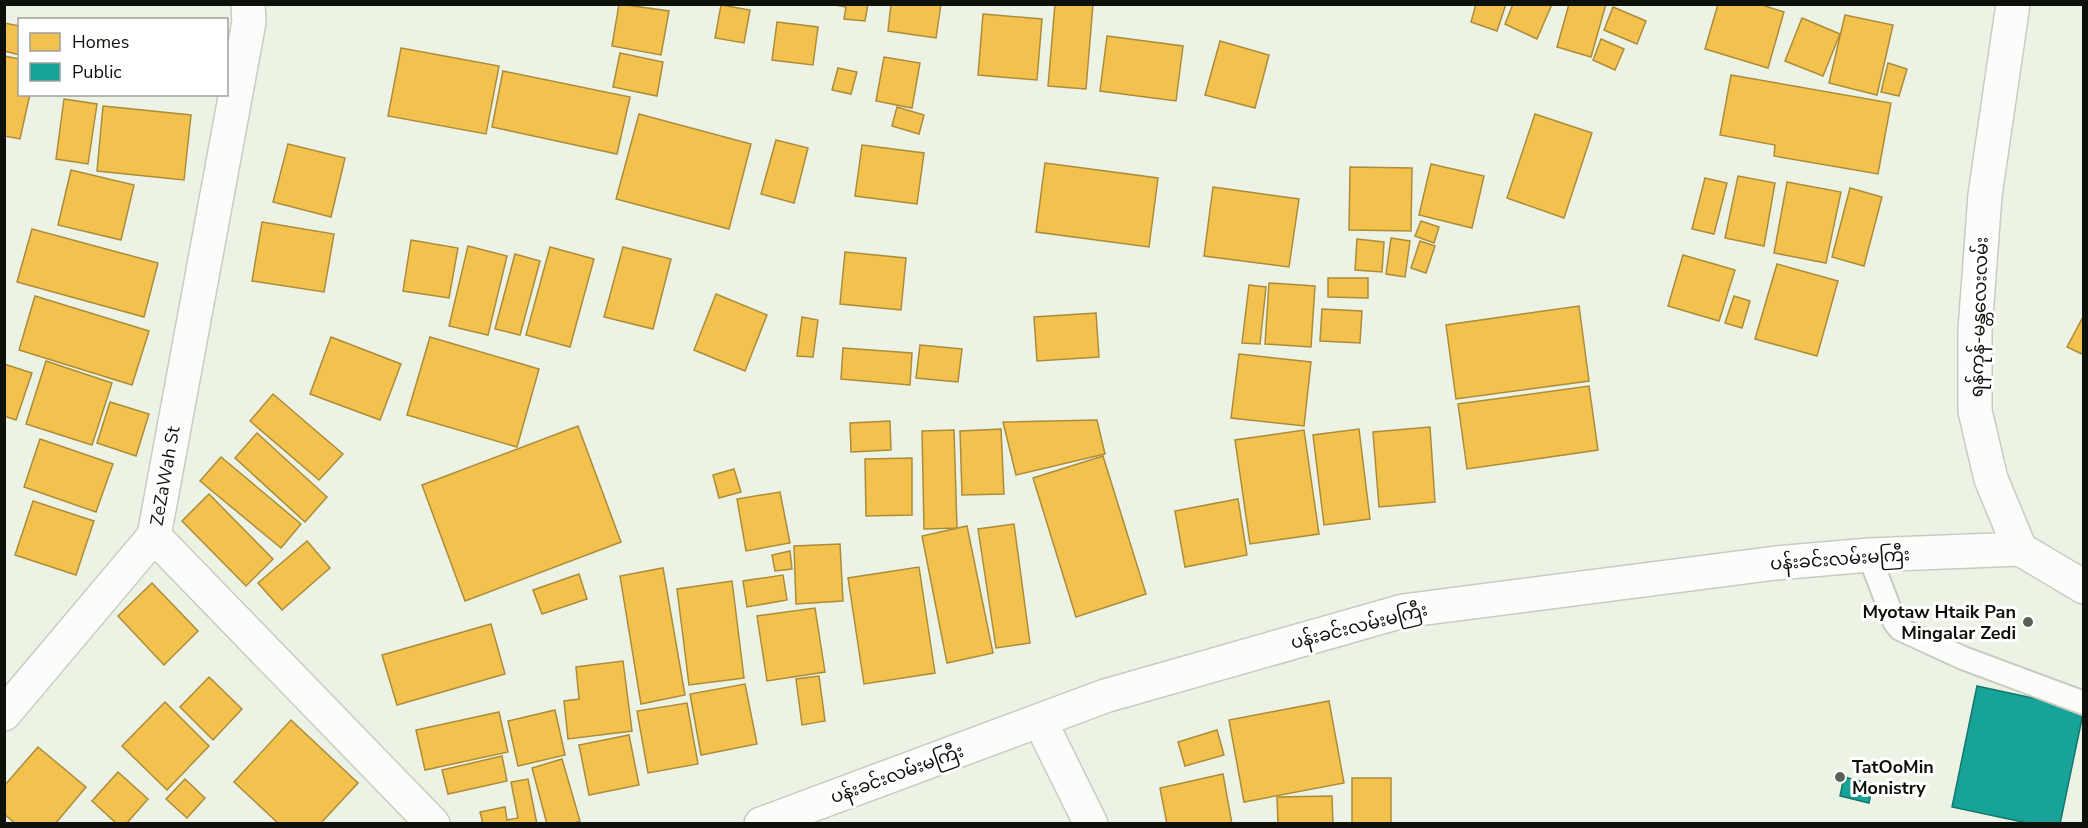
<svg xmlns="http://www.w3.org/2000/svg" width="2088" height="828" font-family="'Nunito Sans','Noto Sans Myanmar',sans-serif">
  <style>
    .homes { fill: #f2c14e; stroke: #ad8c39; stroke-width: 1.5 }
    .public { fill: #17a398; stroke: #14776d; stroke-width: 1.5 }
    .lines { fill: none; stroke-linecap: round; stroke-linejoin: round }
    .lane-casing { stroke: #c7ccc2; stroke-width: 26 }
    .street-casing { stroke: #c7ccc2; stroke-width: 36 }
    .primary-casing { stroke: #c7ccc2; stroke-width: 36 }
    .lane { stroke: #fcfdfb; stroke-width: 22 }
    .street { stroke: #fcfdfb; stroke-width: 33 }
    .primary { stroke: #fcfdfb; stroke-width: 33 }
    .poi-dot { fill: #5b6056; stroke: #fff; stroke-width: 2 }
    .labels { text-anchor: middle; dominant-baseline: central; stroke-width: 6; stroke-linejoin: round; paint-order: stroke }
    .street-label { font-size: 18px; fill: #0d1109; stroke: #fff }
    .poi-label { font-size: 18px; font-weight: bold; fill: #0d1109; stroke: #fff; text-anchor: end }
  </style>
  <rect width="100%" height="100%" fill="#ecf3e5"/>
  <g class="homes">
    <path d="M 619,4 L 669,11 L 661,55 L 612,46 Z"/>
    <path d="M 830,4 L 868,4 L 865,21 L 844,19 L 846,7 Z"/>
    <path d="M 891,4 L 941,4 L 936,38 L 888,31 Z"/>
    <path d="M 1055,4 L 1093,4 L 1086,89 L 1048,86 Z"/>
    <path d="M 1476,4 L 1506,4 L 1497,31 L 1471,22 Z"/>
    <path d="M 1513,4 L 1552,4 L 1537,39 L 1505,24 Z"/>
    <path d="M 1569,4 L 1606,4 L 1591,57 L 1557,47 Z"/>
    <path d="M 1718,4 L 1759,4 L 1784,12 L 1768,68 L 1705,49 Z"/>
    <path d="M 721,5 L 750,10 L 744,43 L 715,38 Z"/>
    <path d="M 1613,7 L 1646,21 L 1637,44 L 1604,30 Z"/>
    <path d="M 983,14 L 1042,19 L 1037,80 L 978,75 Z"/>
    <path d="M 1845,15 L 1893,25 L 1877,95 L 1829,83 Z"/>
    <path d="M 1802,18 L 1840,34 L 1823,76 L 1785,61 Z"/>
    <path d="M 777,22 L 818,27 L 813,65 L 772,60 Z"/>
    <path d="M 4,23 L 20,26 L 20,55 L 4,51 Z"/>
    <path d="M 1107,36 L 1183,46 L 1176,101 L 1100,91 Z"/>
    <path d="M 1601,39 L 1624,49 L 1615,70 L 1593,60 Z"/>
    <path d="M 1220,41 L 1269,55 L 1255,108 L 1205,95 Z"/>
    <path d="M 401,48 L 499,66 L 486,134 L 388,116 Z"/>
    <path d="M 620,53 L 663,62 L 657,96 L 613,87 Z"/>
    <path d="M 4,56 L 20,59 L 20,94 L 30,94 L 20,139 L 4,136 Z"/>
    <path d="M 884,57 L 920,63 L 912,108 L 876,101 Z"/>
    <path d="M 1888,63 L 1907,69 L 1899,96 L 1881,92 Z"/>
    <path d="M 838,68 L 857,72 L 851,94 L 832,90 Z"/>
    <path d="M 503,71 L 630,97 L 617,154 L 492,127 Z"/>
    <path d="M 1731,75 L 1891,103 L 1878,174 L 1774,156 L 1775,145 L 1720,135 Z"/>
    <path d="M 64,99 L 97,104 L 88,164 L 56,159 Z"/>
    <path d="M 103,106 L 191,115 L 184,180 L 97,171 Z"/>
    <path d="M 897,107 L 924,115 L 919,134 L 892,126 Z"/>
    <path d="M 639,114 L 751,144 L 729,229 L 616,199 Z"/>
    <path d="M 1535,114 L 1592,133 L 1564,218 L 1507,198 Z"/>
    <path d="M 776,140 L 808,148 L 794,203 L 761,194 Z"/>
    <path d="M 288,144 L 345,158 L 331,217 L 273,202 Z"/>
    <path d="M 862,145 L 924,153 L 917,204 L 855,196 Z"/>
    <path d="M 1045,163 L 1158,178 L 1149,247 L 1036,232 Z"/>
    <path d="M 1431,164 L 1484,176 L 1472,228 L 1419,215 Z"/>
    <path d="M 1350,167 L 1412,168 L 1411,231 L 1349,230 Z"/>
    <path d="M 71,170 L 134,185 L 121,240 L 58,225 Z"/>
    <path d="M 1738,176 L 1775,183 L 1764,246 L 1725,238 Z"/>
    <path d="M 1705,178 L 1727,183 L 1714,234 L 1692,229 Z"/>
    <path d="M 1787,182 L 1841,192 L 1826,263 L 1774,253 Z"/>
    <path d="M 1213,187 L 1299,199 L 1289,267 L 1204,256 Z"/>
    <path d="M 1850,188 L 1882,197 L 1864,266 L 1832,257 Z"/>
    <path d="M 1421,221 L 1439,227 L 1434,243 L 1415,236 Z"/>
    <path d="M 262,222 L 334,234 L 324,292 L 252,281 Z"/>
    <path d="M 32,229 L 158,263 L 144,317 L 17,282 Z"/>
    <path d="M 1391,238 L 1410,241 L 1405,277 L 1386,274 Z"/>
    <path d="M 1357,239 L 1384,242 L 1382,272 L 1355,270 Z"/>
    <path d="M 411,240 L 458,248 L 449,298 L 403,291 Z"/>
    <path d="M 1420,241 L 1435,246 L 1426,273 L 1411,268 Z"/>
    <path d="M 468,246 L 507,256 L 488,335 L 449,326 Z"/>
    <path d="M 550,247 L 594,259 L 570,347 L 526,335 Z"/>
    <path d="M 623,247 L 671,259 L 653,329 L 604,317 Z"/>
    <path d="M 845,252 L 906,258 L 901,310 L 840,304 Z"/>
    <path d="M 515,254 L 540,261 L 520,335 L 495,329 Z"/>
    <path d="M 1683,255 L 1735,270 L 1719,321 L 1668,306 Z"/>
    <path d="M 1777,264 L 1838,281 L 1817,356 L 1755,339 Z"/>
    <path d="M 1328,278 L 1368,278 L 1368,298 L 1328,297 Z"/>
    <path d="M 1269,283 L 1315,286 L 1311,347 L 1265,344 Z"/>
    <path d="M 1249,285 L 1266,287 L 1260,344 L 1242,343 Z"/>
    <path d="M 716,294 L 767,315 L 745,371 L 694,350 Z"/>
    <path d="M 35,296 L 149,331 L 132,385 L 19,350 Z"/>
    <path d="M 1734,296 L 1750,301 L 1742,328 L 1725,323 Z"/>
    <path d="M 1579,306 L 1589,381 L 1456,399 L 1446,325 Z"/>
    <path d="M 1322,309 L 1362,311 L 1360,343 L 1320,341 Z"/>
    <path d="M 1096,313 L 1099,357 L 1037,361 L 1034,317 Z"/>
    <path d="M 2084,315 L 2084,355 L 2067,347 Z"/>
    <path d="M 802,317 L 818,320 L 813,357 L 797,356 Z"/>
    <path d="M 331,337 L 401,364 L 380,420 L 310,394 Z"/>
    <path d="M 430,337 L 539,369 L 517,447 L 407,415 Z"/>
    <path d="M 920,345 L 962,349 L 958,382 L 916,378 Z"/>
    <path d="M 843,348 L 912,353 L 910,385 L 841,379 Z"/>
    <path d="M 1239,354 L 1311,362 L 1304,426 L 1231,418 Z"/>
    <path d="M 46,361 L 112,383 L 92,445 L 26,424 Z"/>
    <path d="M 4,364 L 32,373 L 16,420 L 4,416 Z"/>
    <path d="M 1589,386 L 1598,450 L 1467,469 L 1458,404 Z"/>
    <path d="M 273,394 L 343,454 L 319,480 L 250,421 Z"/>
    <path d="M 110,402 L 149,414 L 136,456 L 97,443 Z"/>
    <path d="M 1097,420 L 1105,454 L 1016,475 L 1003,422 Z"/>
    <path d="M 890,421 L 891,450 L 851,452 L 850,423 Z"/>
    <path d="M 578,426 L 621,542 L 465,601 L 422,485 Z"/>
    <path d="M 1430,427 L 1435,502 L 1379,507 L 1373,432 Z"/>
    <path d="M 1001,429 L 1004,494 L 962,495 L 960,431 Z"/>
    <path d="M 1359,429 L 1370,519 L 1324,525 L 1313,435 Z"/>
    <path d="M 954,430 L 957,528 L 924,529 L 922,431 Z"/>
    <path d="M 1304,430 L 1319,534 L 1250,544 L 1235,440 Z"/>
    <path d="M 257,433 L 327,497 L 305,522 L 235,458 Z"/>
    <path d="M 40,439 L 113,464 L 96,512 L 24,487 Z"/>
    <path d="M 1103,456 L 1146,594 L 1076,617 L 1033,478 Z"/>
    <path d="M 221,457 L 301,524 L 281,548 L 200,481 Z"/>
    <path d="M 912,458 L 912,515 L 866,516 L 865,459 Z"/>
    <path d="M 734,469 L 741,492 L 719,498 L 713,475 Z"/>
    <path d="M 780,492 L 790,543 L 746,551 L 737,499 Z"/>
    <path d="M 209,494 L 273,559 L 246,586 L 182,521 Z"/>
    <path d="M 1238,499 L 1247,555 L 1185,567 L 1175,511 Z"/>
    <path d="M 33,501 L 94,521 L 76,575 L 15,555 Z"/>
    <path d="M 1014,524 L 1030,643 L 996,648 L 978,529 Z"/>
    <path d="M 967,526 L 993,653 L 947,663 L 922,536 Z"/>
    <path d="M 307,541 L 330,568 L 282,610 L 258,583 Z"/>
    <path d="M 840,544 L 843,601 L 796,604 L 794,546 Z"/>
    <path d="M 790,551 L 792,569 L 775,571 L 772,555 Z"/>
    <path d="M 919,567 L 935,673 L 864,684 L 848,578 Z"/>
    <path d="M 663,568 L 685,695 L 641,704 L 620,576 Z"/>
    <path d="M 579,574 L 587,599 L 542,614 L 533,590 Z"/>
    <path d="M 783,575 L 787,600 L 747,607 L 743,581 Z"/>
    <path d="M 732,581 L 744,678 L 689,685 L 677,589 Z"/>
    <path d="M 152,583 L 198,631 L 164,665 L 118,616 Z"/>
    <path d="M 815,608 L 825,672 L 767,681 L 757,616 Z"/>
    <path d="M 491,624 L 505,674 L 397,705 L 382,655 Z"/>
    <path d="M 623,661 L 632,731 L 568,739 L 564,701 L 579,699 L 576,667 Z"/>
    <path d="M 819,676 L 825,721 L 802,725 L 796,679 Z"/>
    <path d="M 209,677 L 242,709 L 213,740 L 180,707 Z"/>
    <path d="M 745,684 L 757,744 L 701,755 L 690,694 Z"/>
    <path d="M 1329,701 L 1344,783 L 1244,802 L 1229,720 Z"/>
    <path d="M 165,702 L 209,746 L 167,790 L 122,746 Z"/>
    <path d="M 687,703 L 698,764 L 648,773 L 637,711 Z"/>
    <path d="M 555,710 L 565,755 L 518,766 L 508,721 Z"/>
    <path d="M 499,712 L 508,752 L 425,770 L 416,730 Z"/>
    <path d="M 291,720 L 358,783 L 320,824 L 279,824 L 234,782 Z"/>
    <path d="M 1217,730 L 1224,755 L 1185,766 L 1178,742 Z"/>
    <path d="M 629,735 L 639,785 L 589,795 L 579,745 Z"/>
    <path d="M 38,747 L 86,787 L 55,824 L 16,824 L 4,814 L 4,786 Z"/>
    <path d="M 502,756 L 507,781 L 448,794 L 442,770 Z"/>
    <path d="M 562,759 L 580,821 L 572,824 L 547,824 L 532,768 Z"/>
    <path d="M 118,772 L 148,799 L 126,824 L 117,824 L 92,801 Z"/>
    <path d="M 1223,774 L 1232,824 L 1167,824 L 1160,788 Z"/>
    <rect x="1352" y="778" width="39" height="46"/>
    <path d="M 185,779 L 205,798 L 187,818 L 166,799 Z"/>
    <path d="M 528,779 L 537,824 L 483,824 L 480,812 L 505,807 L 507,820 L 518,818 L 511,782 Z"/>
    <path d="M 1332,796 L 1333,824 L 1278,824 L 1277,797 Z"/>
  </g>
  <g class="public">
    <path d="M 1977,686 L 2084,709 L 2060,824 L 2032,824 L 1952,807 Z"/>
    <path d="M 1844,777 L 1873,784 L 1869,803 L 1840,796 Z"/>
  </g>
  <g class="lines">
    <g class="lane-casing">
      <path id="lane" d="M 1869,555 L 1895,623 L 1900,629 L 1963,658 L 2084,703"/>
    </g>
    <g class="street-casing">
      <g id="street">
        <path d="M 248,4 L 249,22 L 154,536 L 433,824"/>
        <path d="M 4,714 L 154,536"/>
        <path d="M 1040,721 L 1091,824"/>
      </g>
    </g>
    <g class="primary-casing">
      <g id="primary">
        <path d="M 2013,4 L 1985,195 L 1975,330 L 1975,411 L 1991,479 L 2020,549 L 2084,587"/>
        <path d="M 761,824 L 1105,696 L 1403,611 L 1776,563 L 1869,555 L 2020,549"/>
      </g>
    </g>
    <use href="#lane" class="lane"/>
    <use href="#street" class="street"/>
    <use href="#primary" class="primary"/>
  </g>
  <g class="poi-dot">
    <circle cx="2028" cy="622" r="6"/>
    <circle cx="1840" cy="777" r="6"/>
  </g>
  <g class="labels">
    <g class="street-label">
      <text transform="translate(1979 317) rotate(-88)">ရန်ကုန်-မန္တလေးလမ်း</text>
      <text transform="translate(165 476) rotate(-80)">ZeZaWah St</text>
      <text transform="translate(1840 559) rotate(-4)">ပန်းခင်းလမ်းမကြီး</text>
      <text transform="translate(1359 626) rotate(-14)">ပန်းခင်းလမ်းမကြီး</text>
      <text transform="translate(897 774) rotate(-20)">ပန်းခင်းလမ်းမကြီး</text>
    </g>
    <g class="poi-label">
      <text x="2016" y="612">Myotaw Htaik Pan<tspan x="2016" dy="21">Mingalar Zedi</tspan></text>
      <text x="1852" y="767" text-anchor="start">TatOoMin<tspan x="1852" dy="21">Monistry</tspan></text>
    </g>
  </g>
  <rect width="2088" height="828" fill="none" stroke="#0d1109" stroke-width="12"/>
  <rect x="18" y="18" width="210" height="78" fill="#ffffff" stroke="#9ea09d" stroke-width="1.5"/>
  <rect x="30" y="33" width="30" height="18" fill="#f2c14e" stroke="#9ea09d" stroke-width="1.5"/>
  <text x="72" y="48" font-size="18" fill="#0d1109">Homes</text>
  <rect x="30" y="63" width="30" height="18" fill="#17a398" stroke="#9ea09d" stroke-width="1.5"/>
  <text x="72" y="78" font-size="18" fill="#0d1109">Public</text>
</svg>
